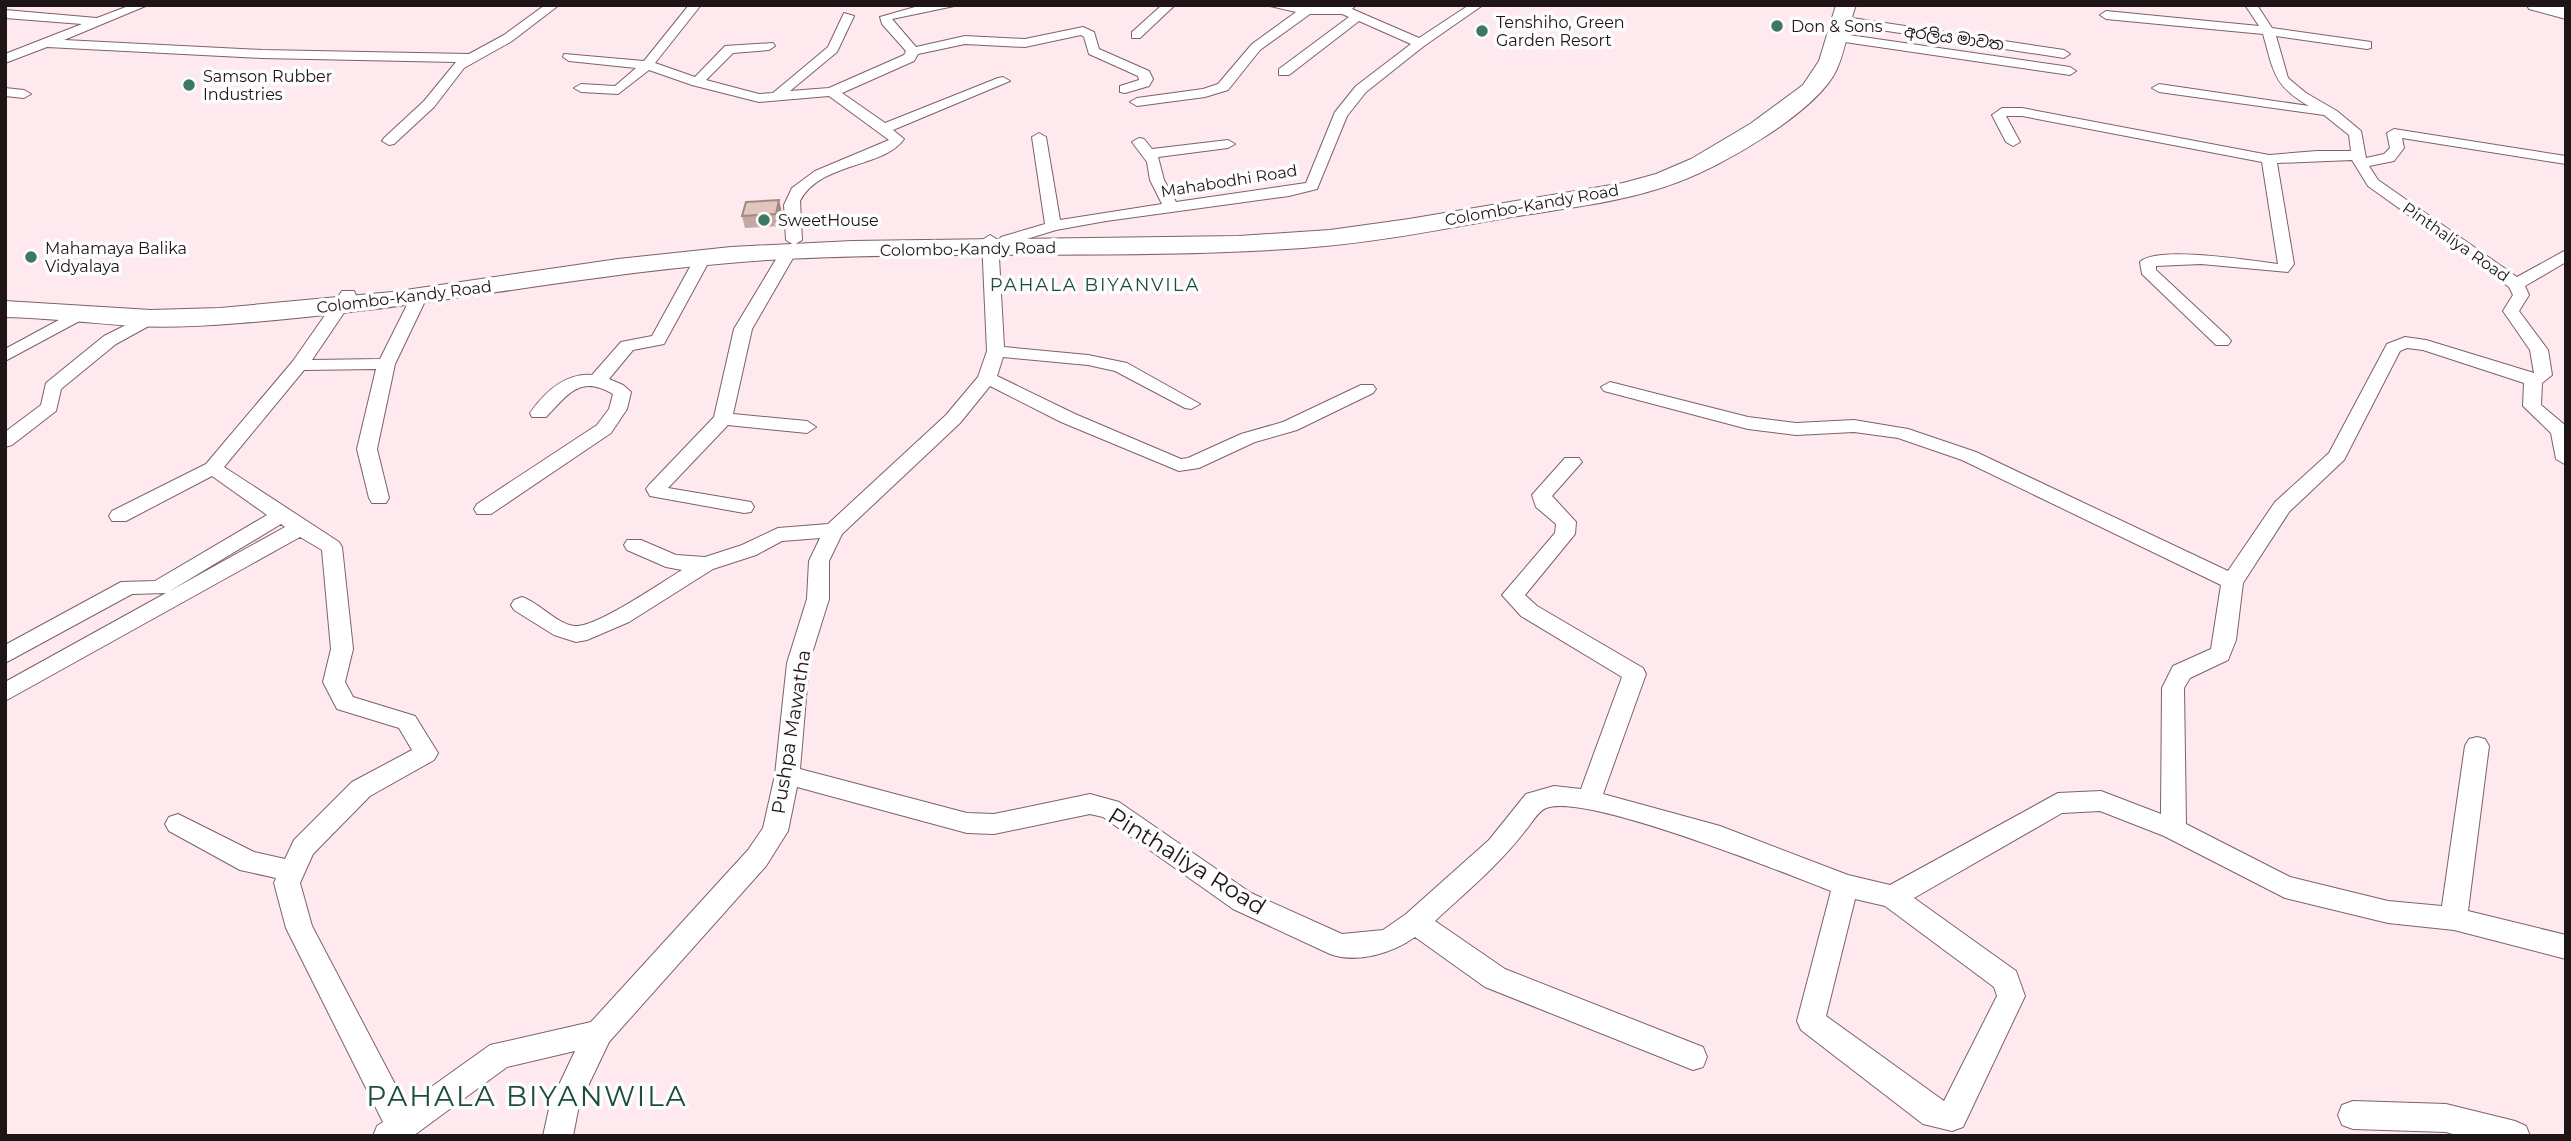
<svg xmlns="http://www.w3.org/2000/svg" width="2571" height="1141" font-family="Montserrat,'Noto Sans Sinhala',sans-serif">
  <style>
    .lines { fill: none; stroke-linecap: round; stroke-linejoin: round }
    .minor-casing { stroke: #7d6267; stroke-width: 2 }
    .primary-casing { stroke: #7d6267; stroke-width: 2 }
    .trunk-casing { stroke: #7d6267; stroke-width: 2 }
    .minor { fill: #fff; fill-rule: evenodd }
    .primary { fill: #fff; fill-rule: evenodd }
    .trunk { fill: #fff; fill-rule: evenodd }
    .wall { fill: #c2a9a2 }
    .shaded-wall { fill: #9e8a84 }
    .building { fill: #e2c5bc; stroke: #9e8a84; stroke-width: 2 }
    .poi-dot { fill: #3c7862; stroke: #fdfdfd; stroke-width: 2.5 }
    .labels { text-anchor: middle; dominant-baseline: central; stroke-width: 7; stroke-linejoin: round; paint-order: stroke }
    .far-poi-label { font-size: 16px; fill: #1f1416; stroke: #fdfdfd; text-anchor: start }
    .far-street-label { font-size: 16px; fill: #1f1416; stroke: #fdfdfd }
    .far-neighbourhood-label { font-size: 18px; letter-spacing: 2px; fill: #1c4c3c; stroke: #fdfdfd }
    .street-label { font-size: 19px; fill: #1f1416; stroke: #fdfdfd }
    .near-street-label { font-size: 23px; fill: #1f1416; stroke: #fdfdfd }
    .near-quarter-label { font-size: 28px; letter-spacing: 2px; fill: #1c4c3c; stroke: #fdfdfd }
  </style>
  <rect width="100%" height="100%" fill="#feeaee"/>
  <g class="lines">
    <g class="minor-casing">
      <g id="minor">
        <path d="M 131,5 L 148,5 L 64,40 L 262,50 L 469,54 L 504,35 L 545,5 L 559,5 L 512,41 L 464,68 L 434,107 L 394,144 L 389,145 L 382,141 L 384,138 L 424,101 L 456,62 L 262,58 L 47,47 L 5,63 L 5,54 L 82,24 L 5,18 L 5,10 L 97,18 Z"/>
        <path d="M 689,5 L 701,5 L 655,63 L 695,77 L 725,46 L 773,43 L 775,46 L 769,50 L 733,53 L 706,80 L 759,94 L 773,93 L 828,47 L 844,13 L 854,16 L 837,52 L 790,91 L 829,88 L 904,55 L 906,51 L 882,24 L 880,17 L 922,5 L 959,5 L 892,19 L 916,47 L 965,36 L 1025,39 L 1083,27 L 1094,32 L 1099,49 L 1149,71 L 1153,79 L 1149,86 L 1125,93 L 1120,92 L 1120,86 L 1139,80 L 1138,76 L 1089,54 L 1084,37 L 1081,35 L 1025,47 L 965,44 L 918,54 L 914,61 L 842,93 L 885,123 L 998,78 L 1003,77 L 1010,81 L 893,130 L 904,139 C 884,168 820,162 800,201 L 802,240 L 794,245 L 786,240 L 784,205 L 792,188 L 815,171 L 889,140 L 829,96 L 759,102 L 692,85 L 649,70 L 618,94 L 581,92 L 574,88 L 581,84 L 615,86 L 636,68 L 569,61 L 563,57 L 564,54 L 644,61 Z"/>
        <path d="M 1162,5 L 1175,5 L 1140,38 L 1132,38 L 1132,32 Z"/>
        <path d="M 1266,5 L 1356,5 L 1352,9 L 1419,38 L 1469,5 L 1483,5 L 1424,46 L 1366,92 L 1347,116 L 1317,189 L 1289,196 L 1106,221 L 1056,230 L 1007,245 L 1001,243 L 999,240 L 1001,237 L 1045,224 L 1032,137 L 1039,133 L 1046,137 L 1060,220 L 1162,204 L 1150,180 L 1147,162 L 1132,142 L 1139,138 L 1144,139 L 1152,149 L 1228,140 L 1235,144 L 1228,148 L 1158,157 L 1164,180 L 1176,202 L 1306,183 L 1335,112 L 1356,86 L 1411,44 L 1359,21 L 1289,75 L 1279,75 L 1279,69 L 1349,17 L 1342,14 L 1310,14 L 1260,50 L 1228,90 L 1205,97 L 1137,106 L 1130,102 L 1137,98 L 1203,89 L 1218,84 L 1252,44 L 1296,12 Z"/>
        <path d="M 2245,5 L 2257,5 L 2272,28 L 2371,42 L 2371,48 L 2367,49 L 2276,36 L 2288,78 L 2306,93 L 2337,111 L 2361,131 L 2366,158 L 2384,154 L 2390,148 L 2387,133 L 2394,129 L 2566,156 L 2566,164 L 2402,138 L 2404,148 L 2394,161 L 2369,166 L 2378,180 L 2517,277 L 2566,250 L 2566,262 L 2525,286 L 2529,295 L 2519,311 L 2548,350 L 2552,375 L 2542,383 L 2541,405 L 2566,426 L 2566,465 L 2556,459 L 2551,433 L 2523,406 L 2524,383 L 2423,350 L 2407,348 L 2400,351 L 2344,460 L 2289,512 L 2243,583 L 2236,640 L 2228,660 L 2190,678 L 2184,688 L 2186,824 L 2290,877 L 2388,901 L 2442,906 L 2465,746 L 2469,739 L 2477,737 L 2485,739 L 2489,746 L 2468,911 L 2566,935 L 2566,959 L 2454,930 L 2388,923 L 2285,898 L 2164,836 L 2100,811 L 2062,813 L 1914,898 L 2016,971 L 2025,996 L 1963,1127 L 1952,1131 L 1923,1124 L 1801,1030 L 1797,1021 L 1831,891 C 1785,873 1585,792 1546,808 C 1538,811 1531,824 1525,831 C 1499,865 1466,892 1435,921 L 1505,969 L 1703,1047 L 1707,1057 L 1703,1067 L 1693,1070 L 1485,987 L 1415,937 C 1393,953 1357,964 1330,954 L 1233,909 L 1103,817 L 1090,814 L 994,834 L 967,833 L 797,787 L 788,831 L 766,866 L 609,1042 L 579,1105 L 573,1136 L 543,1136 L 550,1104 L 575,1051 L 507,1067 L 413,1136 L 373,1136 L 377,1126 L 383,1122 L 286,928 L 274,883 L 276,878 L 240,870 L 169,831 L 165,824 L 169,817 L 178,814 L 254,852 L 285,859 L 294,840 L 352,782 L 412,750 L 399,728 L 337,709 L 323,682 L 331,649 L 322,550 L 300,537 L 5,701 L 5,682 L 166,593 L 132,594 L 5,663 L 5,645 L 121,582 L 155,581 L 267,515 L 212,476 L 126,521 L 112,521 L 109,516 L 112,511 L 206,464 L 293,361 L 342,291 L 354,291 L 356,295 L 312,360 L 380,359 L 413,293 L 425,293 L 427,297 L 395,364 L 377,449 L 389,498 L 386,503 L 372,503 L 369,498 L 357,449 L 376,369 L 304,370 L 224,467 L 339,542 L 342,547 L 353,649 L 345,682 L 353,697 L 415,716 L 438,753 L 434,760 L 370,796 L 313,854 L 300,883 L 312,926 L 406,1105 L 490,1045 L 591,1022 L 748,850 L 763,828 L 775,775 L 787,663 L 807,599 L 809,561 L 820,538 L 782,541 L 756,555 L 713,569 L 629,622 L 587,640 L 576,642 L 554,635 L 514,610 L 511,605 L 514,600 L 522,597 C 540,603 556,624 575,626 C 596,628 662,582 682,570 L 666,567 L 627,550 L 624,545 L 627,540 L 641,540 L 676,555 L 705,557 L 742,545 L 778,528 L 828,524 L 946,415 L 978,377 L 987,351 L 982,240 L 990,235 L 998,240 L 1004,347 L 1088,355 L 1127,363 L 1200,404 L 1191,409 L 1185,408 L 1115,371 L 1088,365 L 1003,357 L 997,376 L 1075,414 L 1181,459 L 1188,458 L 1241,434 L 1283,422 L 1361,385 L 1373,385 L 1376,389 L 1373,393 L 1297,430 L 1255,442 L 1199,468 L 1179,471 L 1061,422 L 990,386 L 960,423 L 842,534 L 829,561 L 829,599 L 809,663 L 800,769 L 967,813 L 994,814 L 1090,794 L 1119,802 L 1251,893 L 1342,934 L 1383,930 L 1406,914 L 1489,840 L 1526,794 L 1554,786 L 1581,789 L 1622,677 L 1521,616 L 1502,595 L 1555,533 L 1556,524 L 1536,507 L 1532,495 L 1565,458 L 1579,458 L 1582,462 L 1552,496 L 1576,522 L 1575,534 L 1525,595 L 1537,606 L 1643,668 L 1646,674 L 1603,794 L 1720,826 L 1848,875 L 1890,885 L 2058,793 L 2101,791 L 2161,814 L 2162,688 L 2173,666 L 2211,649 L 2221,585 L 1962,460 L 1898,438 L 1854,432 L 1796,435 L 1748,429 L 1604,391 L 1601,387 L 1610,382 L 1748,417 L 1796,423 L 1854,420 L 1908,429 L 1976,452 L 2228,571 L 2275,502 L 2329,453 L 2387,344 L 2405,337 L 2426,340 L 2534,373 L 2530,350 L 2503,311 L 2513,295 L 2509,287 L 2368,186 L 2352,160 L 2277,163 L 2294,264 L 2288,272 L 2201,264 L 2156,266 L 2156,270 L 2228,337 L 2231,341 L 2228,345 L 2216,345 L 2142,274 L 2140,262 C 2157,245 2252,261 2278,264 L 2262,162 L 2022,116 L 2006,116 L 2020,142 L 2013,146 L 2006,142 L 1992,115 L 2002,108 L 2022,108 L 2269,155 L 2317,151 L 2351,151 L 2349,135 L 2324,115 L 2159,92 L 2152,88 L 2159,84 L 2309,106 C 2273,85 2274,72 2263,34 L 2106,19 L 2100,15 L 2106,11 L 2259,26 ZM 281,524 L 285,527 L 168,592 ZM 1855,899 L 1885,906 L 1994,987 L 1997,996 L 1944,1101 L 1826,1016 Z"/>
        <path d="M 1839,16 L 2064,50 L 2070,54 L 2064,58 L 1835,23 L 1835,17 Z"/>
        <path d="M 1835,33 L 2070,67 L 2076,71 L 2070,75 L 1831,40 L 1829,37 Z"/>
        <path d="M 5,88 L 24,90 L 31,94 L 24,98 L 5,96 Z"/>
        <path d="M 789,246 L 797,251 L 752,329 L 733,414 L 807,421 L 816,427 L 807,433 L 728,425 L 668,488 L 751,502 L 754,507 L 751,512 L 744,513 L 650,496 L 646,489 L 649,485 L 714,417 L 734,329 L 781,251 Z"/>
        <path d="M 704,251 L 712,256 L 664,344 L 633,350 L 609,379 L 623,385 L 631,392 L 627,409 L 611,433 L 491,514 L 477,514 L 474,509 L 477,504 L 597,425 L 609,409 L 613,394 C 579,374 568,395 546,417 L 532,417 L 530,413 C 545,392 565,373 592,375 L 621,342 L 652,336 L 696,256 Z"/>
        <path d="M 81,308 L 87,309 L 89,313 L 87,317 L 5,361 L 5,349 Z"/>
        <path d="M 150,313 L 158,318 L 156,322 L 116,344 L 61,389 L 56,411 L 12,445 L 5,447 L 5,432 L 41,405 L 46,383 L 104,336 Z"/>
        <path d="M 2353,1101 L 2446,1104 L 2515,1121 L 2526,1126 L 2530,1136 L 2459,1136 L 2446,1132 L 2353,1129 L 2342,1125 L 2338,1115 L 2342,1105 Z"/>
      </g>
    </g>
    <g class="primary-casing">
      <path id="primary" d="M 2527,5 L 2566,7 L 2566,19 L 2529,9 Z"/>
    </g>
    <g class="trunk-casing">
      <path id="trunk" d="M 1836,5 L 1856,5 C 1848,26 1846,50 1836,71 C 1815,113 1722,166 1678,182 C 1623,203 1564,208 1506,218 C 1439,230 1371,243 1303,248 C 1130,260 957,250 784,259 C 601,269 422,310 240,323 C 204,326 168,328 132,326 C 90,323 48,318 5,317 L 5,301 L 151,310 L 220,308 L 392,292 L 618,259 L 731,247 L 852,241 L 1239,236 L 1330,230 L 1409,219 L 1623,183 L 1656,174 L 1691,159 L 1750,124 L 1803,85 L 1819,61 Z"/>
    </g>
    <use href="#minor" class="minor"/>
    <use href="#primary" class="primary"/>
    <use href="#trunk" class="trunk"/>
  </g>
  <path class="wall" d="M 782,212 L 780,226 L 745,228 L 742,216 Z"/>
  <path class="shaded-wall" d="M 779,200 L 782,212 L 780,226 L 776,214 Z"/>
  <path class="building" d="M 779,200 L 776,214 L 742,216 L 746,202 Z"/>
  <g class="poi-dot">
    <circle cx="1777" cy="26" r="7"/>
    <circle cx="1482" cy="31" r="7"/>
    <circle cx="189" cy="85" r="7"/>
    <circle cx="764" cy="220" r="7"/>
    <circle cx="31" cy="257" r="7"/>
  </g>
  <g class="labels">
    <g class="far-poi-label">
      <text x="1496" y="22">Tenshiho, Green<tspan x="1496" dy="18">Garden Resort</tspan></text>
      <text x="1791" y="26">Don &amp; Sons</text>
      <text x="203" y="76">Samson Rubber<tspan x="203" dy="18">Industries</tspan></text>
      <text x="778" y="220">SweetHouse</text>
      <text x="45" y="248">Mahamaya Balika<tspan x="45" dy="18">Vidyalaya</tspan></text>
    </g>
    <g class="far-street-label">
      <text transform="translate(1954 38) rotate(8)">අරලිය මාවත</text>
      <text transform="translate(1229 181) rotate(-9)">Mahabodhi Road</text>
      <text transform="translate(1532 205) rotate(-10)">Colombo-Kandy Road</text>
      <text transform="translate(2456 242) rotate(35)">Pinthaliya Road</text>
      <text transform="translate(968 249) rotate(-1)">Colombo-Kandy Road</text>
      <text transform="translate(404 297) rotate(-7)">Colombo-Kandy Road</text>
    </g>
    <g class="far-neighbourhood-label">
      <text x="1095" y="285">PAHALA BIYANVILA</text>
    </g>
    <g class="street-label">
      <text transform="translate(791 732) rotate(-81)">Pushpa Mawatha</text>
    </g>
    <g class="near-street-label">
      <text transform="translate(1187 861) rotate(32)">Pinthaliya Road</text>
    </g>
    <g class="near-quarter-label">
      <text x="527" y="1096">PAHALA BIYANWILA</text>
    </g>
  </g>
  <rect width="2571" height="1141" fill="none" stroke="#1f1416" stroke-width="14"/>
</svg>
